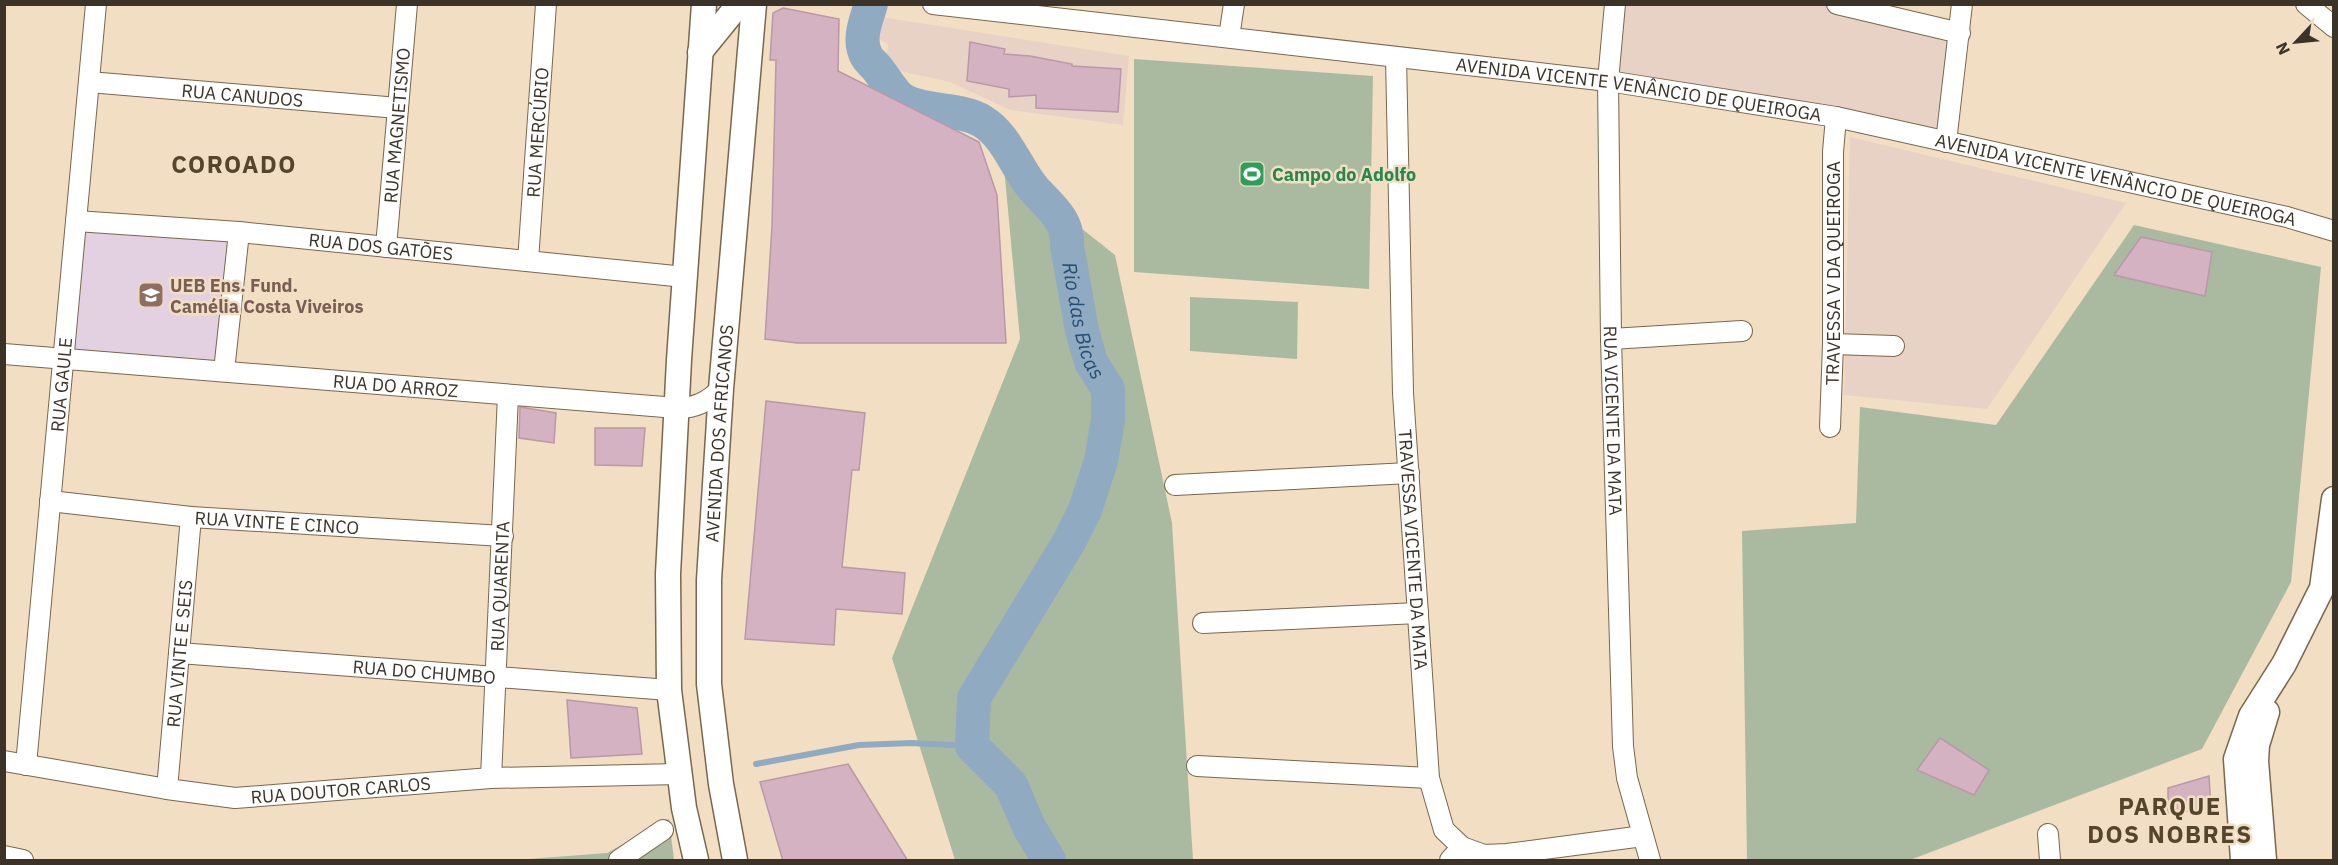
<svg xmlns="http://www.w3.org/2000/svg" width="2338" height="865" font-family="'IBM Plex Sans',sans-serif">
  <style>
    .commercial { fill: #e8d2c6 }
    .education { fill: #e3d1e1 }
    .green { fill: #aabaa1 }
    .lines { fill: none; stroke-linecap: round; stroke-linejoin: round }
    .stream { stroke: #90aac2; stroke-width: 6 }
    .river { stroke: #90aac2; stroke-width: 34 }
    .building { fill: #d5b2c1; stroke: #b998a7; stroke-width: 1.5 }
    .minor-casing { stroke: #79674e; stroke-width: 22 }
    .major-casing { stroke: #79674e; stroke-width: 27 }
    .minor { stroke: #fff; stroke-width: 20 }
    .major { stroke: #fff; stroke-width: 24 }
    .labels { text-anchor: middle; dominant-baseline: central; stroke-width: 5; stroke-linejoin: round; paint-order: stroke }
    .street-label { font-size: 18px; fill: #3b3328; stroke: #f2dec2 }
    .leisure-label { font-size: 18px; font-weight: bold; fill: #27864d; stroke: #f2dec2; text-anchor: start }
    .education-label { font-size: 18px; font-weight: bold; fill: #785e54; stroke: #f2dec2; text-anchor: start }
    .water-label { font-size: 20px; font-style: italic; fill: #254d71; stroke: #f2dec2 }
    .district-label { font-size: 24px; font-weight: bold; letter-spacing: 1.5px; fill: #56452d; stroke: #f2dec2 }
  </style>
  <rect width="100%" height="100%" fill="#f2dec2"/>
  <g class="commercial">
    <path d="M 1615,5 L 1837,5 L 1960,33 L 1946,142 L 1608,81 Z"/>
    <path d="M 875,16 L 1129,56 L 1123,125 L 1010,110 L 950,82 L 895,70 L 886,62 L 888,44 L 876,37 Z"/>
    <path d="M 1850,137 L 2126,203 L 1987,409 L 1844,395 Z"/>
  </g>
  <path class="education" d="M 76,221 L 239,232 L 224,371 L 63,358 Z"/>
  <g class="green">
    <path d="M 1134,59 L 1373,76 L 1369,289 L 1134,272 Z"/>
    <path d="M 1004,167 L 1115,255 L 1172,523 L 1193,860 L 955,860 L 892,658 L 1020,339 Z"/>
    <path d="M 2134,225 L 2321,267 L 2291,582 L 2202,749 L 1910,860 L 1747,860 L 1742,531 L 1856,523 L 1860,407 L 1996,425 Z"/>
    <path d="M 1190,297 L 1298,302 L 1297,359 L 1190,351 Z"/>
    <path d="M 669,819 L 674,860 L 515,860 L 607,853 Z"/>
  </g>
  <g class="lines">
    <path class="stream" d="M 756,764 L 859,745 L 911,743 L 972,746"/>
    <path class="river" id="s1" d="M 871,4 C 866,21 857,40 867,57 C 870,62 876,66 879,71 C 886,80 891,89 899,97 C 917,113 959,107 982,121 C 1007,136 1016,168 1034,189 C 1050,207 1069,220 1067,246 L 1082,330 L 1091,362 L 1108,389 L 1108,420 L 1101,461 L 1085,510 L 1069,542 L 974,698 L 972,746 L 1011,785 L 1029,827 L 1049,860"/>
  </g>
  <g class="building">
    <path d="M 783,8 L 839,19 L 838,71 L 979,142 L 997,195 L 1006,343 L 797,343 L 765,339 L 772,226 L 776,60 L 770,60 L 773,13 Z"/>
    <path d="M 970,42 L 1005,49 L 1004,54 L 1030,56 L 1072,64 L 1072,66 L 1121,69 L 1118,112 L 1036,108 L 1036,95 L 1009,97 L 1009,89 L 967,81 Z"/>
    <path d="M 2141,237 L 2212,252 L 2205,296 L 2114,275 Z"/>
    <path d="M 766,401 L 865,413 L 859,470 L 852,470 L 842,567 L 905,573 L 902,614 L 836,609 L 834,645 L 745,639 Z"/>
    <path d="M 520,407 L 556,413 L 554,443 L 519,438 Z"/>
    <path d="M 595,428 L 645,428 L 642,466 L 595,465 Z"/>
    <path d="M 567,700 L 637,708 L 642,754 L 571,758 Z"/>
    <path d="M 1940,738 L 1989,770 L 1974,795 L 1917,770 Z"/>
    <path d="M 848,764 L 908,861 L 783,861 L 760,782 Z"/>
    <path d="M 2209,776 L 2211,809 L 2168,813 L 2168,788 Z"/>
  </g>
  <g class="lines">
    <g class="minor-casing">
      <g id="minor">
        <path id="s2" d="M 933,4 L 1608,81 L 1836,117 L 2287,217 L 2334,231"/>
        <path id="s3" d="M 1615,4 L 1608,81 L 1611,339 L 1623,746 L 1627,778 L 1650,860"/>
        <path d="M 1837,4 L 1960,33"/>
        <path d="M 2306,4 L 2334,27"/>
        <path d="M 1229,37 L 1234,4"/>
        <path id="s4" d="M 1396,58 L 1403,393 L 1429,778 L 1444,830 L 1462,847 L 1484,855 L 1507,854 L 1643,836"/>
        <path id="s5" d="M 89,82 L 398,108"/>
        <path d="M 1946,142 L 1962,4"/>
        <path id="s6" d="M 76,221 L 239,232 L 685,277"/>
        <path id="s7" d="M 386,247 L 407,4"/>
        <path id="s8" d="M 528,261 L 546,4"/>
        <path d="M 1611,339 L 1742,331"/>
        <path d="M 1833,344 L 1894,346"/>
        <path id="s9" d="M 4,354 L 677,408 C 696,408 707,402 721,389"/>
        <path d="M 224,371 L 239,232"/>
        <path id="s10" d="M 1830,427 L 1833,344 L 1833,152 L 1836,117"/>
        <path d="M 1175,485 L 1409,473"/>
        <path id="s11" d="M 50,501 L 191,517 L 503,536"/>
        <path d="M 1203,623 L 1418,613"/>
        <path id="s12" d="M 179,653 L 669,690"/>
        <path id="s13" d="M 4,761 L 167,789 L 235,798 L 491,778 L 679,774"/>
        <path id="s14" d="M 26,765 L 96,4"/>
        <path d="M 1197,766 L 1429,778"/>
        <path id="s15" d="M 491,778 L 508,395"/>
        <path id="s16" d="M 167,789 L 191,517"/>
        <path d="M 2048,834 L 2050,860"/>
        <path d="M 4,856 L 23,860"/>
        <path d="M 619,860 L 663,830"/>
        <path d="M 1450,860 L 1462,847"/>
      </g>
    </g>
    <g class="major-casing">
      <g id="major">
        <path d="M 700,52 L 739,4"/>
        <path d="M 696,860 L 684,808 L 669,690 L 668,574 L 679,360 L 704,4"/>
        <path id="s17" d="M 735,860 L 721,784 L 709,684 L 709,580 L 721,389 L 754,4"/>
        <path d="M 2243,860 L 2236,759 L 2251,716 L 2284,664 L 2322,588 L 2334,499"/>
        <path d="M 2264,860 L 2256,761 L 2257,745 L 2267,712"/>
      </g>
    </g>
    <use href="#minor" class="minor"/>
    <use href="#major" class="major"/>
  </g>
  <defs>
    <g id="stadium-square" transform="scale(1.35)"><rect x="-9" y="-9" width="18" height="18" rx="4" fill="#2e9e5b" stroke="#f2dec2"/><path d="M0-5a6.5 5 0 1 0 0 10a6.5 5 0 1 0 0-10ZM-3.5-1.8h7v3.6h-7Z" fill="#fff"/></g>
    <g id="school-square" transform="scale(1.35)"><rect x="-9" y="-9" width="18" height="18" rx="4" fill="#8d6e63" stroke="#f2dec2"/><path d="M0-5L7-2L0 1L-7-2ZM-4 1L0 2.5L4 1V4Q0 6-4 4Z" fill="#fff"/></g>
  </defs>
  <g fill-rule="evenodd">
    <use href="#stadium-square" x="1252" y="174"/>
    <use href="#school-square" x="151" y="295"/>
  </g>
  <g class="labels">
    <g class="street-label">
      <text stroke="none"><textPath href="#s2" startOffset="711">AVENIDA VICENTE VENÂNCIO DE QUEIROGA</textPath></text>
      <text stroke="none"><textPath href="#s5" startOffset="154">RUA CANUDOS</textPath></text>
      <text stroke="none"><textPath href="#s7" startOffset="122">RUA MAGNETISMO</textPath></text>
      <text stroke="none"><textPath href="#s8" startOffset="129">RUA MERCÚRIO</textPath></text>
      <text stroke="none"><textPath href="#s2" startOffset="1197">AVENIDA VICENTE VENÂNCIO DE QUEIROGA</textPath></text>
      <text stroke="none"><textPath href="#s6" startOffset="306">RUA DOS GATÕES</textPath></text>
      <text stroke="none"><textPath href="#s10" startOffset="154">TRAVESSA V DA QUEIROGA</textPath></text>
      <text stroke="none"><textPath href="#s14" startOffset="382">RUA GAULE</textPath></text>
      <text stroke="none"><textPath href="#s9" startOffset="393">RUA DO ARROZ</textPath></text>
      <text stroke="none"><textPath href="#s3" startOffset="417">RUA VICENTE DA MATA</textPath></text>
      <text stroke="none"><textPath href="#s17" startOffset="429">AVENIDA DOS AFRICANOS</textPath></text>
      <text stroke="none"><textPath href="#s11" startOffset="228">RUA VINTE E CINCO</textPath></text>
      <text stroke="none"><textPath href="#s4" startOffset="492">TRAVESSA VICENTE DA MATA</textPath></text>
      <text stroke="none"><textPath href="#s15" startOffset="192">RUA QUARENTA</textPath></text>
      <text stroke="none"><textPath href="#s16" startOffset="136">RUA VINTE E SEIS</textPath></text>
      <text stroke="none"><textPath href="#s12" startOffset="246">RUA DO CHUMBO</textPath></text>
      <text stroke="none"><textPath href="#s13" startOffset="340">RUA DOUTOR CARLOS</textPath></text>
    </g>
    <g class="leisure-label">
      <text x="1272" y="174">Campo do Adolfo</text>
    </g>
    <g class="education-label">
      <text x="170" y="285">UEB Ens. Fund.<tspan x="170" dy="21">Camélia Costa Viveiros</tspan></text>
    </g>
    <g class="water-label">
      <text stroke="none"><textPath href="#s1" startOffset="424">Rio das Bicas</textPath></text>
    </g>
    <g class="district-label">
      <text x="234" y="164">COROADO</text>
      <text x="2170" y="806">PARQUE<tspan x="2170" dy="28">DOS NOBRES</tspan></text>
    </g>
  </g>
  <rect width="2338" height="865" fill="none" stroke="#3b3328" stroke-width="12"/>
  <g transform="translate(2296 42) rotate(244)" stroke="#f2dec2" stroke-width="4.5" paint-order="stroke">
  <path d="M0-4.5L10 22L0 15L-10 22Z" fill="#3b3328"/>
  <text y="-9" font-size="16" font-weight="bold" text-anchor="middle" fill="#3b3328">N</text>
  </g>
</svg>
